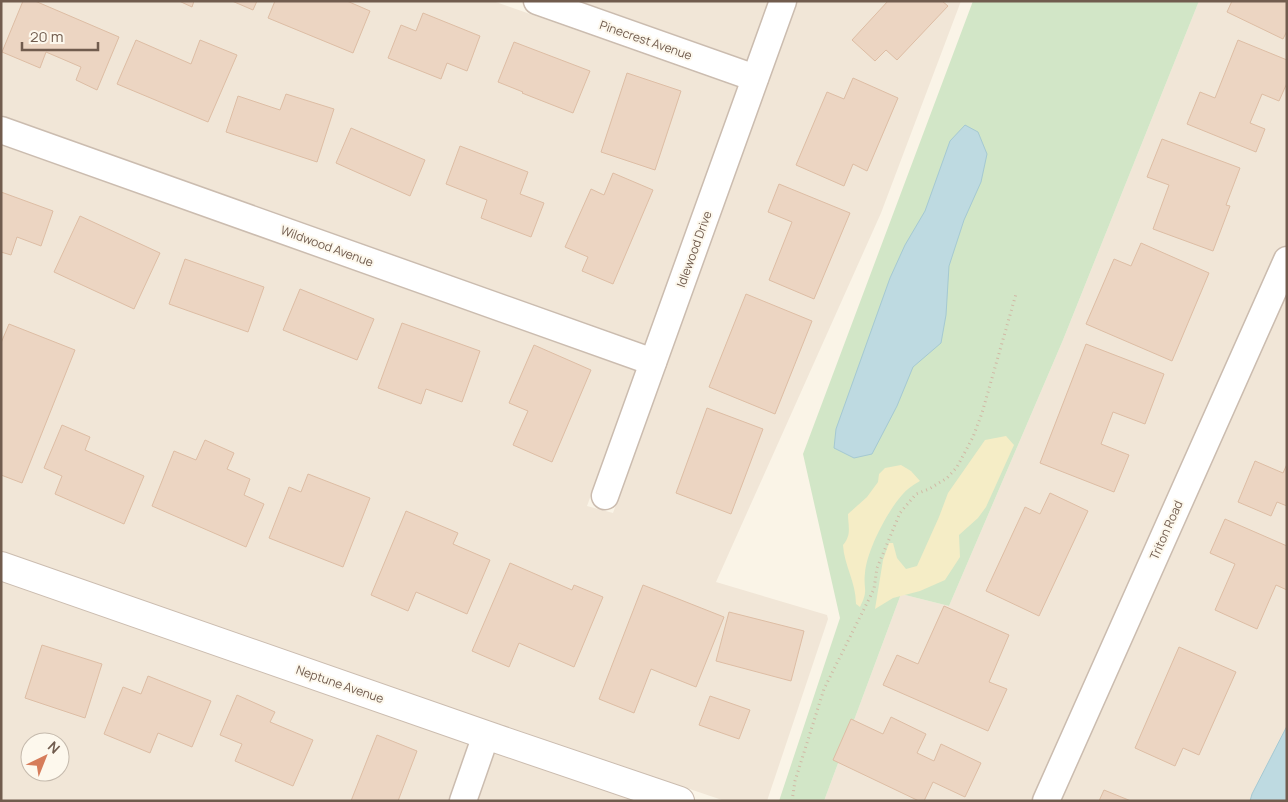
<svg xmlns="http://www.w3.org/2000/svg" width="1288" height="802" font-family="Manrope,sans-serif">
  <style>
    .residential { fill: #f1e6d7; fill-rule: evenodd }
    .green { fill: #d2e6c7 }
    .sand { fill: #f5edc6 }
    .water { fill: #bedae1; stroke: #a5c9d2 }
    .building { fill: #ecd5c2; stroke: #ddbda4 }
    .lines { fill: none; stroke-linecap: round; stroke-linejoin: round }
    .minor-casing { stroke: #cbbcaf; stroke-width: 29 }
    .tertiary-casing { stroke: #cbbcaf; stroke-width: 30 }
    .path { stroke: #d1b8a5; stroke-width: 3; stroke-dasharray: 1 4; stroke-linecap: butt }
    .minor { stroke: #fff; stroke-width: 26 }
    .tertiary { stroke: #fff; stroke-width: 28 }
    .labels { text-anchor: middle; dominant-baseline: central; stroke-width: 4; stroke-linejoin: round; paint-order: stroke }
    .street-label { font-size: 12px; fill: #715c4e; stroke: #fdf8ed }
  </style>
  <rect width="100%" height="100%" fill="#faf4e7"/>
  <g class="residential">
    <path d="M 1,1 L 493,1 L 737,87 L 646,344 L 1,115 Z"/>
    <path d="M 580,1 L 769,1 L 747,60 Z"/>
    <path d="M 797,1 L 961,1 L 881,213 L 716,582 L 827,615 L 828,619 L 767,801 L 725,801 L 504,726 L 504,725 L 492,722 L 1,551 L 1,145 L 636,371 L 587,506 L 613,513 Z"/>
    <path d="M 1199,1 L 1287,1 L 1287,726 L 1250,801 L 824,801 L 901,594 L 949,606 L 1063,340 Z"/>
    <path d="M 1,575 L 635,801 L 1,801 ZM 30,742 L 60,742 L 60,772 L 30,772 Z"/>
  </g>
  <path class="green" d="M 973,1 L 1199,1 L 1063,340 L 949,606 L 901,594 L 824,801 L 779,801 L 840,618 L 803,454 Z"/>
  <g class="sand">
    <path d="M 1006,436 L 1014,445 L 986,507 L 978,518 L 959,535 L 960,557 L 945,580 L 920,591 L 893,598 L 875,609 L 883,560 L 889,543 L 893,543 L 897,558 L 906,569 L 917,566 L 939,517 L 948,493 L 985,440 Z"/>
    <path d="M 901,465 L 911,471 L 920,481 C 913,485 907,489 902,495 C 887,512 867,550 865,573 C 863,590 869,589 860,607 L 856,604 C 856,582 844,565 843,545 C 852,535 848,526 848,514 L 867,497 L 878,482 L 879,474 L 885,468 Z"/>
  </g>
  <g class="water">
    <path d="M 965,125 L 978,132 L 987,154 L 981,182 L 964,220 L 949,266 L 946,315 L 941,343 L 913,367 L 897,406 L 872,454 L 854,458 L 834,448 L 836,429 L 890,278 L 905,245 L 925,211 L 950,141 Z"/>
    <path d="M 1287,726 L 1287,801 L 1250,801 L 1252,794 Z"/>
  </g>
  <g class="building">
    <path d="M 23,1 L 35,1 L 119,37 L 97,90 L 76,80 L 81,67 L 46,52 L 40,68 L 2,52 Z"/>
    <path d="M 179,1 L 194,1 L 192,7 Z"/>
    <path d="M 232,1 L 257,1 L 253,10 Z"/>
    <path d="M 275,1 L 347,1 L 370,11 L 353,53 L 268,18 Z"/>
    <path d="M 888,1 L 942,1 L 948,6 L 897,60 L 886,50 L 875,61 L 852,40 Z"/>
    <path d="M 1232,1 L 1287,1 L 1287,31 L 1283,39 L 1227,12 Z"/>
    <path d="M 423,13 L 480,36 L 467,71 L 447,63 L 441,79 L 388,58 L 401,25 L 416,31 Z"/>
    <path d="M 136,40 L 191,64 L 200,40 L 237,55 L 208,122 L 117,84 Z"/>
    <path d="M 1238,40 L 1287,60 L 1287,83 L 1279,101 L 1262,94 L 1250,123 L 1265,129 L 1256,152 L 1187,124 L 1200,92 L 1215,98 Z"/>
    <path d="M 514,42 L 590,71 L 573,113 L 522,93 L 523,92 L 498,82 Z"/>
    <path d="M 627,73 L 681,91 L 655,170 L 601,152 Z"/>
    <path d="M 853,78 L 898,98 L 867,171 L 853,164 L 844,186 L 796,165 L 827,92 L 844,99 Z"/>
    <path d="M 286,94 L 334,109 L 317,162 L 226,132 L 238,96 L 280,110 Z"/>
    <path d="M 351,128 L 425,160 L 410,196 L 336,163 Z"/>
    <path d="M 1162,139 L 1240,168 L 1226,205 L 1230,206 L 1213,251 L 1153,229 L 1169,185 L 1147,177 Z"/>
    <path d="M 460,146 L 528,172 L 520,194 L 544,203 L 531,237 L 481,218 L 487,200 L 446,184 Z"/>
    <path d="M 613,173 L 653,190 L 613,284 L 582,271 L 588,257 L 565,247 L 591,189 L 604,195 Z"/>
    <path d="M 779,184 L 850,213 L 814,299 L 769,280 L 792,222 L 768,212 Z"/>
    <path d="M 1,192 L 53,211 L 41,246 L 17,237 L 11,255 L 1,252 Z"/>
    <path d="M 80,216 L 160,253 L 134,309 L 54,272 Z"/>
    <path d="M 1141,243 L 1209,273 L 1172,361 L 1086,324 L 1114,259 L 1131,266 Z"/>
    <path d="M 185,259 L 264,287 L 248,332 L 169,304 Z"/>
    <path d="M 300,289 L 374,319 L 357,360 L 283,330 Z"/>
    <path d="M 746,294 L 812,321 L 775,414 L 709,387 Z"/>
    <path d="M 402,323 L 480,351 L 462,402 L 426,389 L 421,404 L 378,388 Z"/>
    <path d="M 9,324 L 75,350 L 22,483 L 1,475 L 1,343 Z"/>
    <path d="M 1086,344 L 1164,374 L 1145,424 L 1113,412 L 1101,444 L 1129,455 L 1114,492 L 1040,463 Z"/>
    <path d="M 534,345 L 591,370 L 552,462 L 513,445 L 528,411 L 509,403 Z"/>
    <path d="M 707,408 L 763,429 L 731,514 L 676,493 Z"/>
    <path d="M 62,425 L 90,437 L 85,450 L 144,476 L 124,524 L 55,494 L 62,476 L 44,468 Z"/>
    <path d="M 205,440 L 234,453 L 227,469 L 250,479 L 244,495 L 264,504 L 246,547 L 152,506 L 174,451 L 196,460 Z"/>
    <path d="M 1255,461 L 1283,473 L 1287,464 L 1287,506 L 1277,502 L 1271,516 L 1238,502 Z"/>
    <path d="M 308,474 L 370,498 L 343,567 L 269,538 L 289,487 L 301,492 Z"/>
    <path d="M 1050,493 L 1088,511 L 1039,616 L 986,591 L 1025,507 L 1040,514 Z"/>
    <path d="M 406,511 L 458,533 L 453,544 L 490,560 L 467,614 L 416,592 L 408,611 L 371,595 Z"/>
    <path d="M 1225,519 L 1287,546 L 1287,590 L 1276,585 L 1257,629 L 1215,610 L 1235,564 L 1210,553 Z"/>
    <path d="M 510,563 L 572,590 L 574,585 L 603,597 L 574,667 L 519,643 L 509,667 L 472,651 Z"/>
    <path d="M 643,585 L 724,617 L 696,687 L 651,669 L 634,713 L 599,699 Z"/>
    <path d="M 944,606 L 1009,635 L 989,682 L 1007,689 L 988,731 L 883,685 L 897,655 L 918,664 Z"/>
    <path d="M 729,612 L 804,631 L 791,681 L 716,661 Z"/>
    <path d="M 42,645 L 102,664 L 85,718 L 25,698 Z"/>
    <path d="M 1179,647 L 1236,672 L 1199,755 L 1183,748 L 1175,766 L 1135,748 Z"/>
    <path d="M 148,676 L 211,701 L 192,747 L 158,733 L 150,753 L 104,734 L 123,687 L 141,694 Z"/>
    <path d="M 237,695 L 275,712 L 270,722 L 313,740 L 293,786 L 235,761 L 242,744 L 220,735 Z"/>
    <path d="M 710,696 L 750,710 L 739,739 L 699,725 Z"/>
    <path d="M 891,717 L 926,734 L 917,753 L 934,761 L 941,744 L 981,763 L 965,797 L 933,782 L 924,801 L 919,801 L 833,760 L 851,719 L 883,734 Z"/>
    <path d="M 377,735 L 417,751 L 398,801 L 351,801 Z"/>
    <path d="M 1104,790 L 1131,801 L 1099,801 Z"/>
  </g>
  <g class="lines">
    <g class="minor-casing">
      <g id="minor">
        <path d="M 537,1 L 755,78"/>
        <path d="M 1,130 L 653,362"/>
        <path d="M 605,496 L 783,1"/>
        <path d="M 463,801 L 486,735"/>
        <path d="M 1046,801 L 1287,260"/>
      </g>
    </g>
    <g class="tertiary-casing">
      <path id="tertiary" d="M 1,566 L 486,735 L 680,801"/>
    </g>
    <path class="path" d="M 792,801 L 795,781 L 824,689 L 874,589 L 877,568 L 900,513 L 916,494 L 929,489 L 947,478 L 957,467 L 973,437 L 982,413 L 1016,294"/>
    <use href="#minor" class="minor"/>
    <use href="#tertiary" class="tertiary"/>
  </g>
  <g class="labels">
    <g class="street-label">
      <text transform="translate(646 40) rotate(19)">Pinecrest Avenue</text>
      <text transform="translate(327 246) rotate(20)">Wildwood Avenue</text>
      <text transform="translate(694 249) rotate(-70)">Idlewood Drive</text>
      <text transform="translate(1166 530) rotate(-66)">Triton Road</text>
      <text transform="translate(340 684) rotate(19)">Neptune Avenue</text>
    </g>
  </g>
  <rect width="1288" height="802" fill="none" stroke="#715c4e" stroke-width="5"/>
  <g transform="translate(45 757) rotate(43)"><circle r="24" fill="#fdf8ed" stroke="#c5baad"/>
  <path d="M0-4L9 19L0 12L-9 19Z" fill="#d67c5a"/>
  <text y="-8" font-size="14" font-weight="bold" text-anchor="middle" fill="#715c4e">N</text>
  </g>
  <path d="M22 42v8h76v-8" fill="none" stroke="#715c4e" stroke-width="2.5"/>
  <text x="30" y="42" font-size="15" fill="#715c4e" stroke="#fdf8ed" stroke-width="4" paint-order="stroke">20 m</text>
</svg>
